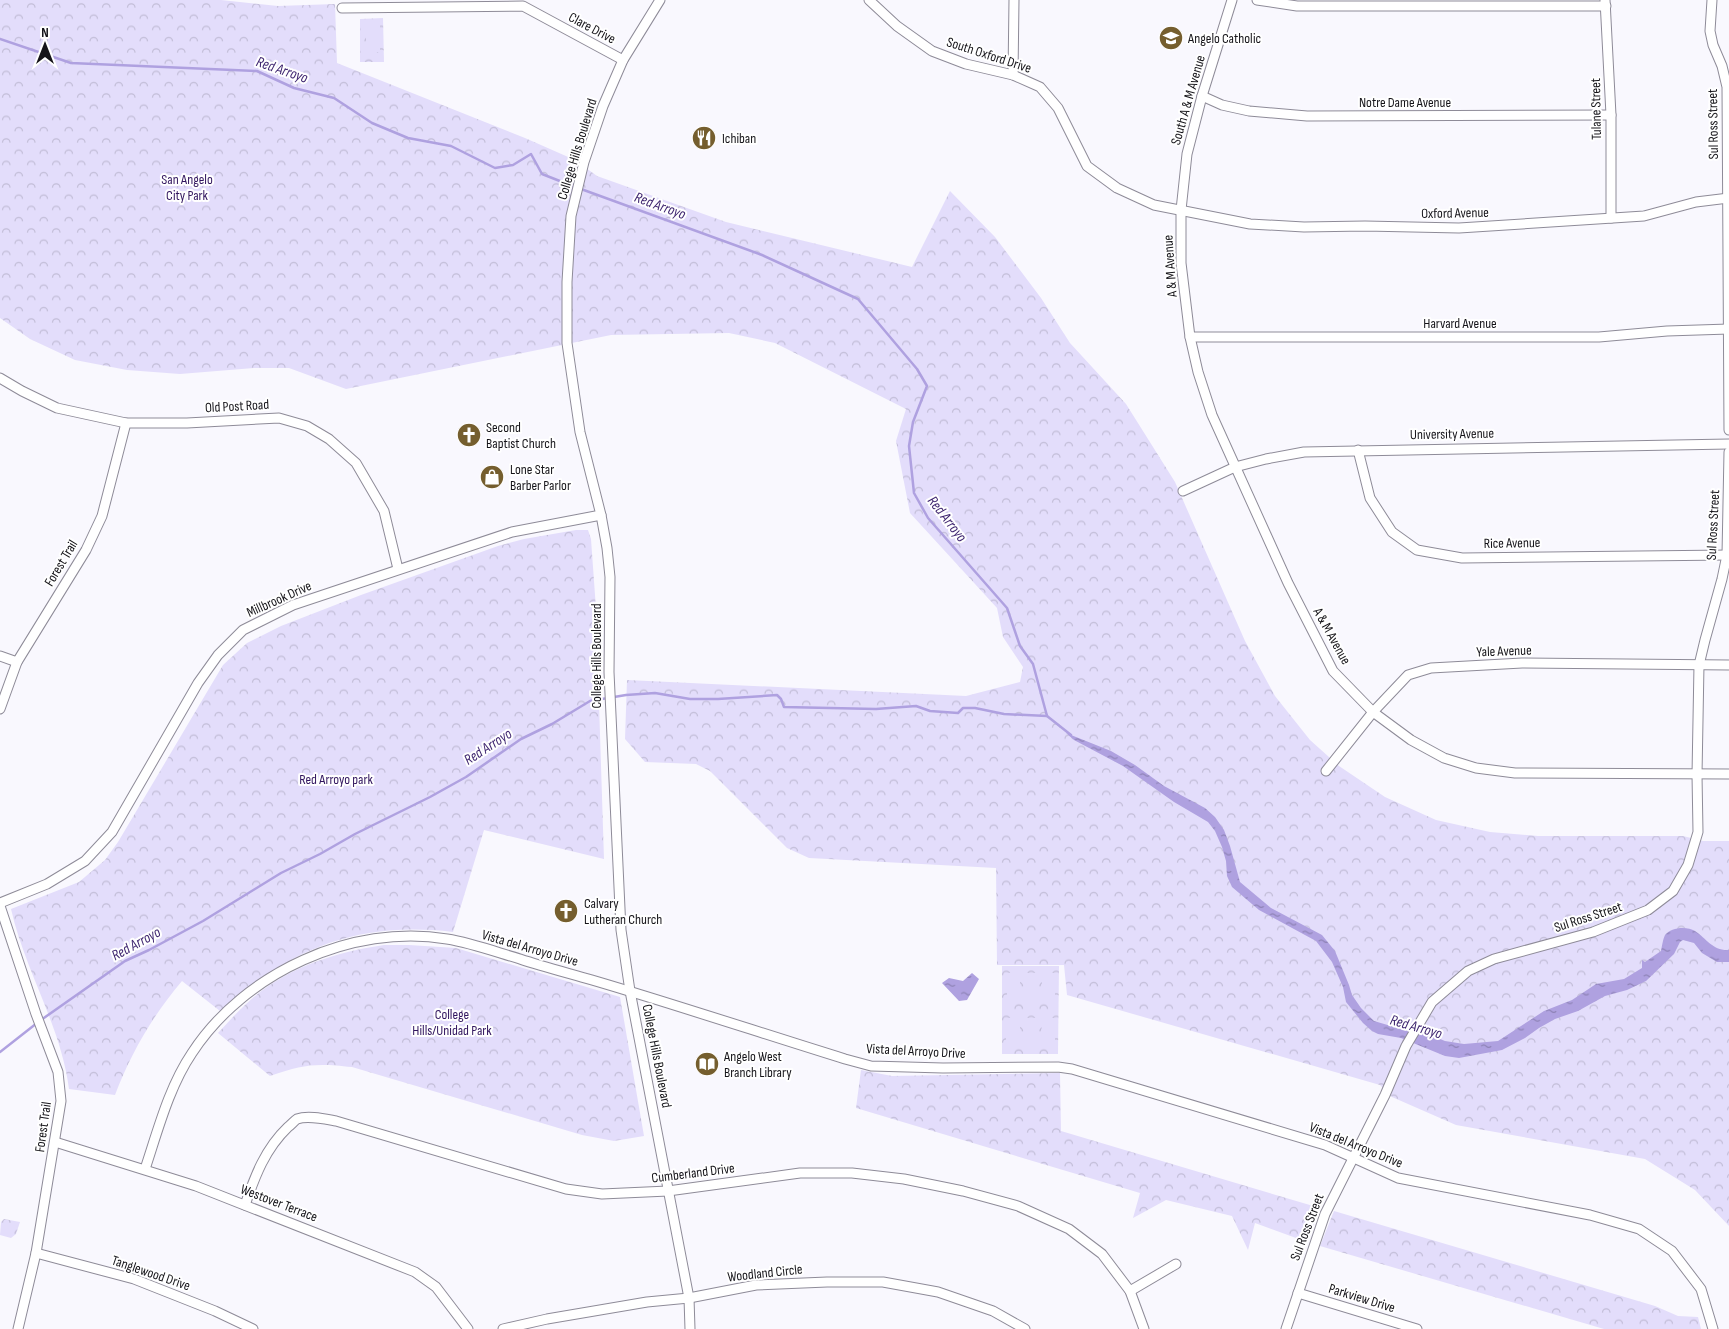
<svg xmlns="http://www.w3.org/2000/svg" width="1729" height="1329" font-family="'Sofia Sans Condensed',sans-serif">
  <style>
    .park { fill: url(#park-crowns) }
    .pitch { fill: #e3ddfb }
    .water { fill: url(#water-ripples) }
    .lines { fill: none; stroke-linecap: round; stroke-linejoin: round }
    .stream { stroke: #afa1e0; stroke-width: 2.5 }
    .minor-casing { stroke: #8e8b98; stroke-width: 11 }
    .minor { stroke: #fff; stroke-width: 9 }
    .labels { text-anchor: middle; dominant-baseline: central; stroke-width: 4; stroke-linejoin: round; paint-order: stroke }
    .street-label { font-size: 14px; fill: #151419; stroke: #fff }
    .poi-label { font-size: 14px; fill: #151419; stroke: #fff; text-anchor: start }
    .park-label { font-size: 14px; fill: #31155e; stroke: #fff }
    .water-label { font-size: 15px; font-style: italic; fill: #3f2670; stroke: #fff }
  </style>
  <defs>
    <pattern id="park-crowns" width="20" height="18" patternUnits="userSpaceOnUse" patternTransform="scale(1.25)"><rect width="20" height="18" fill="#e3ddfb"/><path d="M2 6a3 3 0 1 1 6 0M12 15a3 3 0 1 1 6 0" fill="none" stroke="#c2bdd7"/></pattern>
    <pattern id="water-ripples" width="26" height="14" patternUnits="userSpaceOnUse" patternTransform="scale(1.25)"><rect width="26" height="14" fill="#afa1e0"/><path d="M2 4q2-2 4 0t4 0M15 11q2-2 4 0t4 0" fill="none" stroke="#8d82b5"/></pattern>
  </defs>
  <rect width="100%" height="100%" fill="#f9f8fe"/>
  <g class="park">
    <path d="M 0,0 L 221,0 L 278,6 L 335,4 L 337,63 L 525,138 L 575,160 L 597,176 L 726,222 L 912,267 L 950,191 L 995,237 L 1041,298 L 1070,343 L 1126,404 L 1175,482 L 1245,641 L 1275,696 L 1310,740 L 1339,766 L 1385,797 L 1436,820 L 1490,832 L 1538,836 L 1683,836 L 1703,841 L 1729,841 L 1729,1226 L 1695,1190 L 1645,1159 L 1456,1125 L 1392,1097 L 1380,1085 L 1067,995 L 1064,965 L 997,965 L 996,868 L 809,858 L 787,848 L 710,771 L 696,764 L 645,762 L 625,739 L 627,680 L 966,696 L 1020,682 L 1023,667 L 1003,637 L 997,608 L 910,513 L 896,441 L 906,409 L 775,343 L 729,333 L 611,335 L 346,389 L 289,368 L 254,368 L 180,374 L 127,370 L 75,360 L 30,339 L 0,318 Z"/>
    <path d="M 383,18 L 384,62 L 360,62 L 360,19 Z"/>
    <path d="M 576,530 L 588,530 L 591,539 L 596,609 L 604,859 L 484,830 L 453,932 C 358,921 291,948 220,1011 L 182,981 C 153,1015 131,1053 115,1095 L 69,1089 C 61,1026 25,971 11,909 L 79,882 L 105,860 L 118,842 L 223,665 L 247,643 L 281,626 L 361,595 L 498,546 L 524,539 Z"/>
    <path d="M 384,945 L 409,945 L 456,948 L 620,997 L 644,1136 L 614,1141 L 582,1135 L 352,1067 C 316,1063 304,1064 270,1076 L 218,1033 C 227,1024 235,1014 245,1005 C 284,968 332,953 384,945 Z"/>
    <path d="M 1002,966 L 1059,966 L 1058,1054 L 1002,1054 Z"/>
    <path d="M 861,1070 L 892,1076 L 1060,1073 L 1061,1131 L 1320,1208 L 1307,1242 L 1255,1223 L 1248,1250 L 1232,1216 L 1166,1200 L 1133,1218 L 1140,1193 L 856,1108 Z"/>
    <path d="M 1334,1211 L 1655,1306 L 1678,1316 L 1698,1317 L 1701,1329 L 1604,1329 L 1320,1246 Z"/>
    <path d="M 4,1219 L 20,1222 L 16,1234 L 11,1238 L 0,1235 L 1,1222 Z"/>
  </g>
  <g class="pitch">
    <path d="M 366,24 L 380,24 L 380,52 L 366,53 Z"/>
    <rect x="1007" y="973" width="13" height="29"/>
    <rect x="1024" y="973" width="14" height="29"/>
    <rect x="1042" y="973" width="13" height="29"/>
    <rect x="1006" y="1018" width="14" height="28"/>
    <rect x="1024" y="1018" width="13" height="28"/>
    <path d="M 1042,1018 L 1055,1018 L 1055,1046 L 1041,1046 Z"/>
  </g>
  <g class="water">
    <path d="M 1066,733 L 1111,751 L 1135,765 L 1164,786 L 1205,808 L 1215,817 L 1224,830 L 1230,846 L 1240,882 L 1271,908 L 1322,935 L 1335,951 L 1349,985 L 1352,995 L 1361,1008 L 1374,1021 L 1391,1026 L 1405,1022 L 1408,1026 L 1445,1041 L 1464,1044 L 1498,1041 L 1544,1011 L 1572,1000 L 1596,984 L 1624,979 L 1642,968 L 1642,960 L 1645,962 L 1661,951 C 1662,946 1663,939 1665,935 C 1671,927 1687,926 1695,931 C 1707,939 1713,951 1729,950 L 1729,962 L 1717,962 L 1702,953 L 1694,943 L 1683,940 L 1680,942 L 1674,954 L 1646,981 L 1627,990 L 1605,996 L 1578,1011 L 1555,1019 L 1539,1028 L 1525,1038 L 1502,1050 L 1459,1058 L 1445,1056 L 1401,1038 L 1378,1034 L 1372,1031 L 1363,1023 L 1346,1002 L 1343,987 L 1332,962 L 1316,941 L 1259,910 L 1232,887 L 1227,876 L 1226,861 L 1222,847 L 1215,831 L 1208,822 L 1174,802 L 1123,766 L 1074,740 Z"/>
    <path d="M 972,973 L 979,979 L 967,1000 L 959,1001 L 942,983 L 949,978 L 963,981 Z"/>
  </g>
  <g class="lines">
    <g class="stream">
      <path d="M 0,39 L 71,63 L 257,71 L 294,88 L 334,98 L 372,123 L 408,138 L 451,146 L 495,168 L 513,165 L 531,154 L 542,174 L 575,187"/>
      <path d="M 581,189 L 762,255 L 858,299 L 917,369 L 927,386 L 913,422 L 909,446 L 914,493 L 928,518 L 1007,608 L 1020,646 L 1033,664 L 1047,716"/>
      <path d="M 41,1020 L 125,961 L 149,950 L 203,921 L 281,873 L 320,854 L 355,834 L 430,797 L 466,777 L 521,739 L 552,724 L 590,701 L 626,695 L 655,693 L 690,699 L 718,699 L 777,695 L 781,699 L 784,707 L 876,709 L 916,706 L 930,711 L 958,713 L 963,708 L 975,708 L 1004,714 L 1047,716 L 1071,735"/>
      <path d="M 0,1052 L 37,1023"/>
    </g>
    <g class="minor-casing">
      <g id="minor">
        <path d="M 660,0 L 623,60 L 603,106 L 584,162 L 571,216 L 567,282 L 567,343 L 580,432 L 601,515 L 607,548 L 610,577 L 609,672 L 621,930 L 630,991 L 689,1298 L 690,1329"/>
        <path d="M 869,0 L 897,26 L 932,51 L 966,64 L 1013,75 L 1040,87 L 1058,108 L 1087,166 L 1117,188 L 1154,205 L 1250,224 L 1304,227 L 1365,226 L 1459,228 L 1644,216 L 1696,202 L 1729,198"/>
        <path d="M 1232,0 L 1202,96 L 1187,154 L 1181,210 L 1181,263 L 1190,337 L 1198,372 L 1212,415 L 1288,583 L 1333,671 L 1373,712 L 1411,740 L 1444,758 L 1476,768 L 1515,773 L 1729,774"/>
        <path d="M 1257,0 L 1297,6 L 1606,6"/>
        <path d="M 1605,0 L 1611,115 L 1611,218"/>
        <path d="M 1712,0 L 1710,31 L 1713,45 L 1722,66 L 1727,87 L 1729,430"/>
        <path d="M 342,8 L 523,6 L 623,60"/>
        <path d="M 1013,75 L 1014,0"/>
        <path d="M 1202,96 L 1222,105 L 1249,111 L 1307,116 L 1611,115"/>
        <path d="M 1190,337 L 1599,337 L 1667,331 L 1729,329"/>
        <path d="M 0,378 L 22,391 L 57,408 L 126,423 L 187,423 L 279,418 L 307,426 L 329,439 L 356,463 L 384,511 L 398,569"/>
        <path d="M 1358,450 L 1370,498 L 1392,532 L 1417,550 L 1462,558 L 1729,555"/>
        <path d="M 1183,491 L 1235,467 L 1266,459 L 1304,452 L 1729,444"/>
        <path d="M 0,656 L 17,662"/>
        <path d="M 0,709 L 17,662 L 86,550 L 102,516 L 126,423"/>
        <path d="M 1326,771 L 1373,712 L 1408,675 L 1431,668 L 1522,663 L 1729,665"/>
        <path d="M 0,903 L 47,884 L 85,861 L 112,832 L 198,683 L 218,655 L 243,630 L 293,605 L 512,532 L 601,515"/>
        <path d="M 0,906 L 36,1014 L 58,1072 L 61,1101 L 36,1253 L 18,1329"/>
        <path d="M 55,1142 L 196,1186 L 415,1272 L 436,1287 L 468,1329"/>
        <path d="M 145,1169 C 158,1130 169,1087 192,1053 C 244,973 352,923 447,939 C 472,943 496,952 520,959 C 544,967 568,973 592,980 C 677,1005 761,1033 845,1059 L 871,1066 L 943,1068 L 1058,1067 L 1072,1069 L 1325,1145 L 1398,1178 L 1590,1215 L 1639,1229 L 1672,1251 L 1701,1289 L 1713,1329"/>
        <path d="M 245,1205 C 255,1176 265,1149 288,1127 C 291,1125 294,1121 297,1119 C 308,1115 325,1119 336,1121 L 566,1189 L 602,1194 L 668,1191 L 800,1173 L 852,1173 L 904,1179 L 963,1191 L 1018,1206 L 1069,1229 L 1102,1254 L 1130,1291 L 1144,1329"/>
        <path d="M 36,1253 L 134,1279 L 215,1311 L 253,1329"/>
        <path d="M 1130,1291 L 1176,1264"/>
        <path d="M 1298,1293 L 1417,1329"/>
        <path d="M 503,1329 L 547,1319 L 647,1302 L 689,1298 L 756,1285 L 827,1282 L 883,1282 L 938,1292 L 993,1311 L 1025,1329"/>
        <path d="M 1286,1329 L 1325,1214 L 1385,1095 L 1406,1046 L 1432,1002 L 1468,971 L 1494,959 L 1593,932 L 1648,910 L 1673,891 L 1688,865 L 1698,832 L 1697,775 L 1699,665 L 1705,640 L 1722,579 L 1727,555 L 1729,452"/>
      </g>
    </g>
    <use href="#minor" class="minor"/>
  </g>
  <defs>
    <g id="school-disc" transform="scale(1.25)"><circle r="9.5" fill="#755e2e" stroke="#fff"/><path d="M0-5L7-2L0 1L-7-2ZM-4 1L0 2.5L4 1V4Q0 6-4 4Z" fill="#fff"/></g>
    <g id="restaurant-disc" transform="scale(1.25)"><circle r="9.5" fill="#755e2e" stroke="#fff"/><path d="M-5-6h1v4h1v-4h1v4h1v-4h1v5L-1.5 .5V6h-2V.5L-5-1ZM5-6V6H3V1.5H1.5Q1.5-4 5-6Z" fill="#fff"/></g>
    <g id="church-disc" transform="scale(1.25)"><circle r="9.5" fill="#755e2e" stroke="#fff"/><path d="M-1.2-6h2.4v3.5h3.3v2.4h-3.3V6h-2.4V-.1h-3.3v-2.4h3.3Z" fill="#fff"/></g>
    <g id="shop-disc" transform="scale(1.25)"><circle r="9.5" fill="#755e2e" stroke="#fff"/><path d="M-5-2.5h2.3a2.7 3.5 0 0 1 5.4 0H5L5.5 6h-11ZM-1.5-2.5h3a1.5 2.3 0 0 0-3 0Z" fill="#fff"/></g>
    <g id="library-disc" transform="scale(1.25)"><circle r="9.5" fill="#755e2e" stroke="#fff"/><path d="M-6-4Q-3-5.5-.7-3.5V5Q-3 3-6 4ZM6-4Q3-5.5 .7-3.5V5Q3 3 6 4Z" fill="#fff"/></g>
  </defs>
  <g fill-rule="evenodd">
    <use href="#school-disc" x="1171" y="38"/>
    <use href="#restaurant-disc" x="704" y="138"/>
    <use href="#church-disc" x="469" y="435"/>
    <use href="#shop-disc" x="492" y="477"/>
    <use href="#church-disc" x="566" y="911"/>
    <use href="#library-disc" x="707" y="1064"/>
  </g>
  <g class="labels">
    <g class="street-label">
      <text transform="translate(592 28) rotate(28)">Clare Drive</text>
      <text transform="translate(989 55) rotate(18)">South Oxford Drive</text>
      <text transform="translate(1188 100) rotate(-74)">South A &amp; M Avenue</text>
      <text x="1405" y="102">Notre Dame Avenue</text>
      <text transform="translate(1596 109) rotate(-91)">Tulane Street</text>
      <text transform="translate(1713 124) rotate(-91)">Sul Ross Street</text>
      <text transform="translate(577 149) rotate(-73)">College Hills Boulevard</text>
      <text transform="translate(1455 213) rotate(-1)">Oxford Avenue</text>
      <text transform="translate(1170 266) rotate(-94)">A &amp; M Avenue</text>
      <text x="1460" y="323">Harvard Avenue</text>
      <text transform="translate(237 406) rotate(-3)">Old Post Road</text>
      <text transform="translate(1452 434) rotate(-1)">University Avenue</text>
      <text transform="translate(1713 525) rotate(-87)">Sul Ross Street</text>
      <text transform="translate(1512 543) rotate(-1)">Rice Avenue</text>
      <text transform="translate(61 563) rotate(-59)">Forest Trail</text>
      <text transform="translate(279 599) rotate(-24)">Millbrook Drive</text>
      <text transform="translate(1332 636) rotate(61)">A &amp; M Avenue</text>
      <text transform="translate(1504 651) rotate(-2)">Yale Avenue</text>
      <text transform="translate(596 656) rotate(-90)">College Hills Boulevard</text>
      <text transform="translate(1588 917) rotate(-18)">Sul Ross Street</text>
      <text transform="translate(530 948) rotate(16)">Vista del Arroyo Drive</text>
      <text transform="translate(916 1051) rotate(3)">Vista del Arroyo Drive</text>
      <text transform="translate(657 1056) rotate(79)">College Hills Boulevard</text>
      <text transform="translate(43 1127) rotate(-82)">Forest Trail</text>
      <text transform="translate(1356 1145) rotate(22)">Vista del Arroyo Drive</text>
      <text transform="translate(693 1173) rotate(-7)">Cumberland Drive</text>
      <text transform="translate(279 1203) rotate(21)">Westover Terrace</text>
      <text transform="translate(1307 1227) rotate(-69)">Sul Ross Street</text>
      <text transform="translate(151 1273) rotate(19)">Tanglewood Drive</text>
      <text transform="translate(765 1273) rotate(-6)">Woodland Circle</text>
      <text transform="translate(1362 1298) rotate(17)">Parkview Drive</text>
    </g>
    <g class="poi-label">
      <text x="1188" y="38">Angelo Catholic</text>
      <text x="722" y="138">Ichiban</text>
      <text x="486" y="427">Second<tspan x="486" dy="16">Baptist Church</tspan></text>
      <text x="510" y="469">Lone Star<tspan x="510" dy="16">Barber Parlor</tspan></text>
      <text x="584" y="903">Calvary<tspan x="584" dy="16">Lutheran Church</tspan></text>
      <text x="724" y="1056">Angelo West<tspan x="724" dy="16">Branch Library</tspan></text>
    </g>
    <g class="park-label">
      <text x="187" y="179">San Angelo<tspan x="187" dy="16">City Park</tspan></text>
      <text x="336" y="779">Red Arroyo park</text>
      <text x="452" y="1014">College<tspan x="452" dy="16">Hills/Unidad Park</tspan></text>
    </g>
    <g class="water-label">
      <text transform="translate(282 70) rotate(19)">Red Arroyo</text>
      <text transform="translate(660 206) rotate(20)">Red Arroyo</text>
      <text transform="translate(947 519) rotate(52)">Red Arroyo</text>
      <text transform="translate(488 747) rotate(-33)">Red Arroyo</text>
      <text transform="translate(136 944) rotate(-29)">Red Arroyo</text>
      <text transform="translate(1416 1027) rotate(16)">Red Arroyo</text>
    </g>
  </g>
  <g transform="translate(45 45)" stroke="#ffffff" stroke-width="4" paint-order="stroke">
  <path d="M0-4L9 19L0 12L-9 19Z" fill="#151419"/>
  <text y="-8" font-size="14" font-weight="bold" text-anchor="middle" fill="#151419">N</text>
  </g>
</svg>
